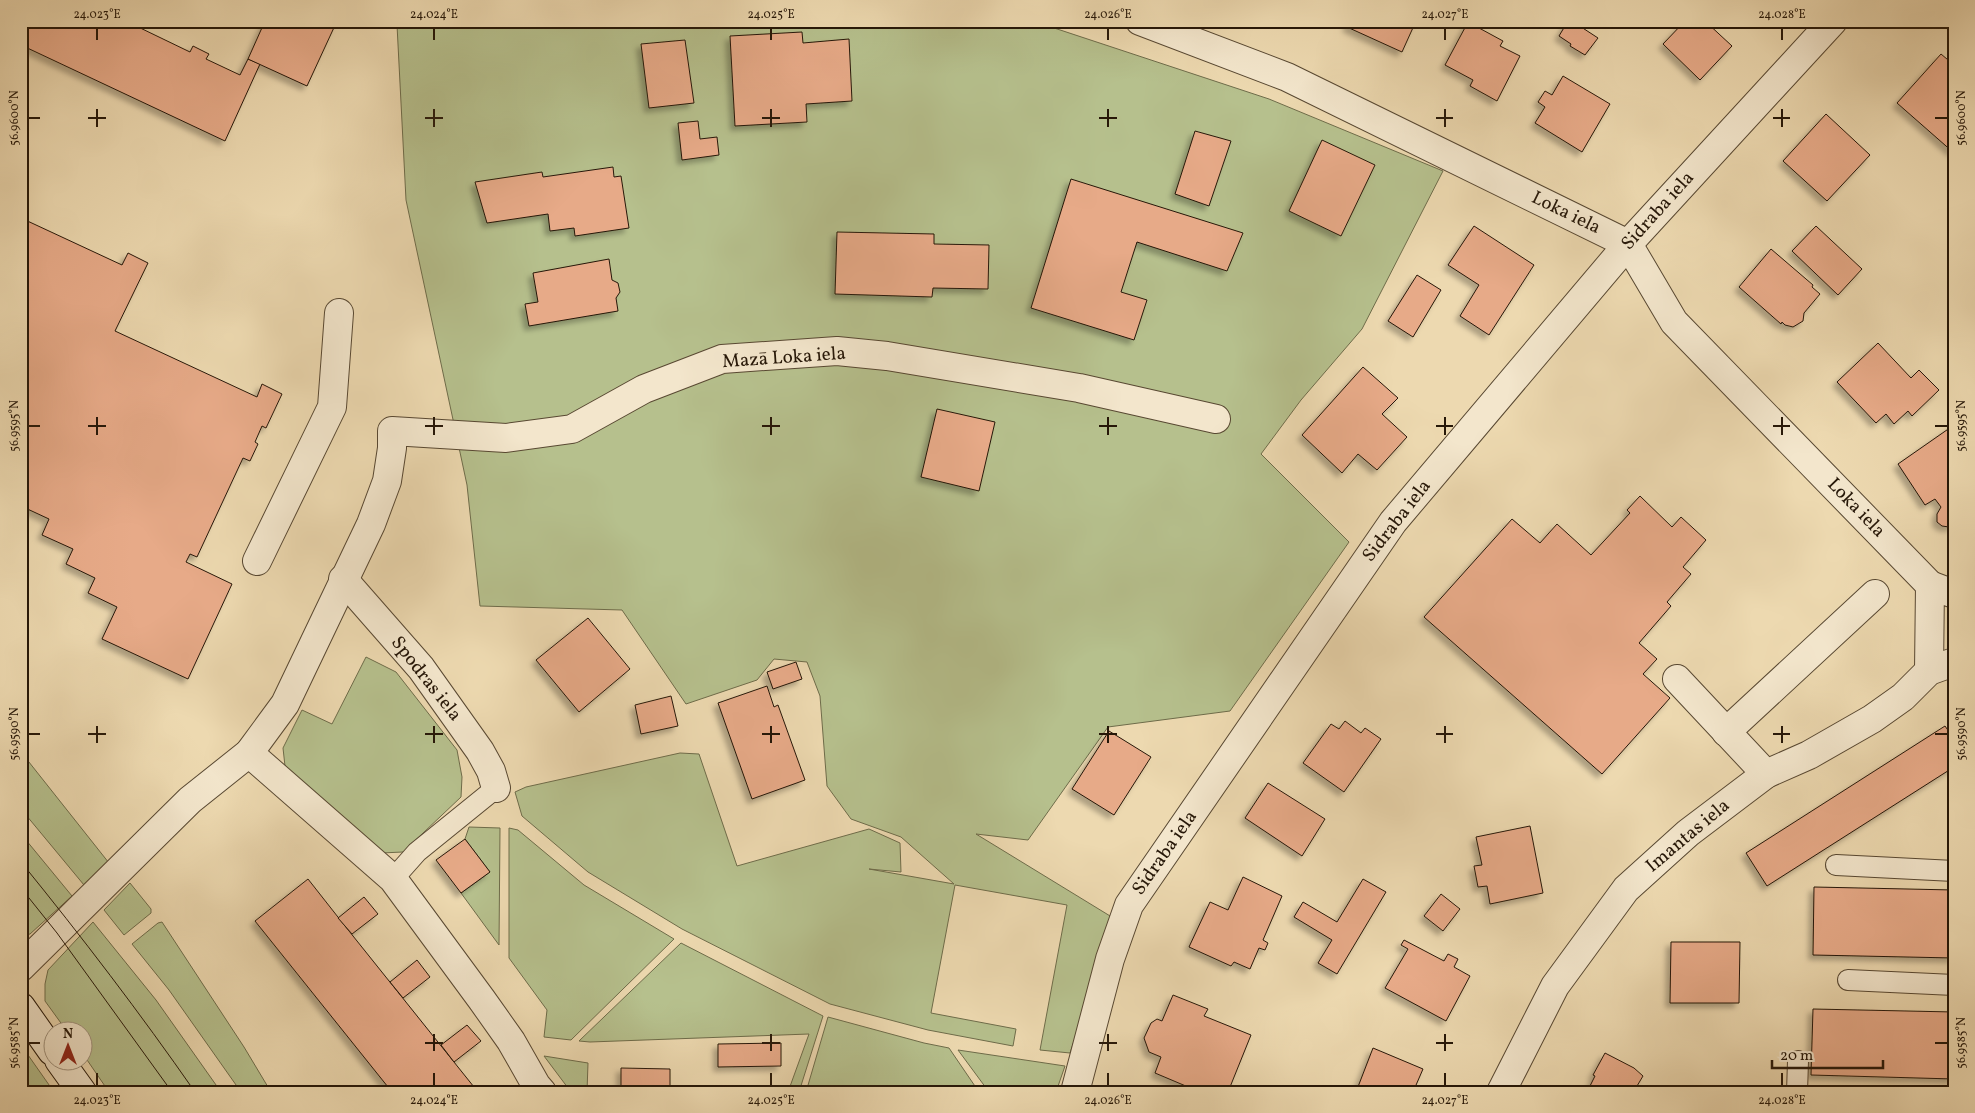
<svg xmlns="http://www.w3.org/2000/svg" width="1975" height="1113" font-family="Vollkorn,serif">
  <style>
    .green { fill: #b6c08d; stroke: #6e6c4a }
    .building { fill: #e7aa88; stroke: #261708; filter: url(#shadow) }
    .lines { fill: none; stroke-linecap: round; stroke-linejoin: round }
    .lane-casing { stroke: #584832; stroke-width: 22 }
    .street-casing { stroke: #584832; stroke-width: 30 }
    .secondary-casing { stroke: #261708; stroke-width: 30 }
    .lane { stroke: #f3e6cc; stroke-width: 20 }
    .street { stroke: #f3e6cc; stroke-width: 28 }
    .secondary { stroke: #f3e6cc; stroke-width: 28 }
    .tram { stroke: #261708; stroke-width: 1 }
    .ticks { fill: none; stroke: #261708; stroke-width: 2 }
    .labels { text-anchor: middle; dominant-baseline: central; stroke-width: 4; stroke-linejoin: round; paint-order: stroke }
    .street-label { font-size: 19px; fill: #261708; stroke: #f3e6cc }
    .neatline { fill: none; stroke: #261708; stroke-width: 2 }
    .ticks-label { font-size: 12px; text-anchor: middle; fill: #261708 }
  </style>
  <defs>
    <filter id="shadow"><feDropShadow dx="-4.5" dy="4.5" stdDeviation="2.5" flood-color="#0004"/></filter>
  </defs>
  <rect width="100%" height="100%" fill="#edd9b0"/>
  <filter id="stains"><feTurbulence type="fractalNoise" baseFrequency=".004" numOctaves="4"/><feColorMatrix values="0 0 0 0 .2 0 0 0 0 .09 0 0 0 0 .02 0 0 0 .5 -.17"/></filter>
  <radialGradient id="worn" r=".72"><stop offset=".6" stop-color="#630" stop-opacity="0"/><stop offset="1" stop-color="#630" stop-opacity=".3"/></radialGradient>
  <g class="green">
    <path d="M 418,21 L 1033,21 L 1269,99 L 1443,171 L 1362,329 L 1301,400 L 1261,454 L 1349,542 L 1230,711 L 1108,727 L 1028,840 L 976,834 L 1115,919 L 1070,1053 L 1040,1050 L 1067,905 L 955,885 L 931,1013 L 1016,1029 L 1013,1046 L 928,1030 L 830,1004 L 682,929 L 588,872 L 522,816 L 515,792 L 526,787 L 680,753 L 699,754 L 737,866 L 869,829 L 900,843 L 901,872 L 869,869 L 954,884 L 901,837 L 851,819 L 827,786 L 820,696 L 807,662 L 774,659 L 757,680 L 686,704 L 622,610 L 480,606 L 467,485 L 406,200 L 397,25 Z"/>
    <path d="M 366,657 L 396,672 L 457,750 L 462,777 L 461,797 L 403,852 L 381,853 L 285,766 L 283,748 L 302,710 L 332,724 Z"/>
    <path d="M 21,752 L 109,863 L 84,885 L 21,809 Z"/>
    <path d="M 469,827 L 500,828 L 499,945 L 461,893 L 490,872 L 465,839 Z"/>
    <path d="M 509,828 L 518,830 L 584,885 L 674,939 L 571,1040 L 544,1037 L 547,1010 L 509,958 Z"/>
    <path d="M 21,834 L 72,896 L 30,934 L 21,936 Z"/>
    <path d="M 130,883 L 151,909 L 151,913 L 124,935 L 104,910 Z"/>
    <path d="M 93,922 L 156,1000 L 221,1092 L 109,1092 L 83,1054 L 82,1030 L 66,1030 L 45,1001 L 45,984 L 48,970 Z"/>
    <path d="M 162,922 L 244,1047 L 271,1092 L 241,1092 L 169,990 L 132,944 L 158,923 Z"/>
    <path d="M 681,943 L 823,1016 L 799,1092 L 788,1092 L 809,1034 L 590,1042 L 579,1041 Z"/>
    <path d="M 828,1017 L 924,1043 L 949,1048 L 979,1092 L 806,1092 Z"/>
    <path d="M 21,1045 L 54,1092 L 21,1092 Z"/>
    <path d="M 958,1050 L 1065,1066 L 1056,1092 L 989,1092 Z"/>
    <path d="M 544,1056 L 588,1063 L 587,1092 L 571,1092 Z"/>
  </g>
  <g class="building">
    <path d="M 21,21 L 133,21 L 132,24 L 190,52 L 193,46 L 209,54 L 206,59 L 240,75 L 248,59 L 260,64 L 225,141 L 21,45 Z"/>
    <path d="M 265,21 L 337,21 L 307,86 L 248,59 Z"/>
    <path d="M 1350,21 L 1416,21 L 1402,52 L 1347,27 Z"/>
    <path d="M 1568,21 L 1572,21 L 1598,38 L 1585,55 L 1570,46 L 1571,44 L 1559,36 Z"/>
    <path d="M 1685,21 L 1705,21 L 1732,46 L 1700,80 L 1663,44 Z"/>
    <path d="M 1468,22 L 1503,41 L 1500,46 L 1520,56 L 1497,101 L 1470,86 L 1473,80 L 1445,65 Z"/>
    <path d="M 802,32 L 803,43 L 849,39 L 852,101 L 806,104 L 807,122 L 735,126 L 730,36 Z"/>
    <path d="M 685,40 L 694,103 L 649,108 L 641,44 Z"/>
    <path d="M 1941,54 L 1954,65 L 1954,153 L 1897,103 Z"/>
    <path d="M 1563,76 L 1610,104 L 1582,152 L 1535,123 L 1545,107 L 1538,102 L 1545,91 L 1552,95 Z"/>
    <path d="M 1826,114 L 1870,155 L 1827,201 L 1783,161 Z"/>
    <path d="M 698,121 L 700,139 L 717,137 L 719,155 L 682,160 L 678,123 Z"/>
    <path d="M 1195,131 L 1231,141 L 1209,206 L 1175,194 Z"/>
    <path d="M 1322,140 L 1375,165 L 1341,236 L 1289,211 Z"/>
    <path d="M 613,167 L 614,177 L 621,176 L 629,228 L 575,236 L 574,228 L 550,231 L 548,214 L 487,223 L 475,182 L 542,172 L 543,177 Z"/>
    <path d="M 1071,179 L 1243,233 L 1227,271 L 1137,242 L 1121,292 L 1147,300 L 1134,340 L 1031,308 Z"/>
    <path d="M 21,218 L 122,265 L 128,253 L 148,263 L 115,331 L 257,397 L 262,384 L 282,394 L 266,428 L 262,426 L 255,442 L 258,444 L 250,461 L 243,458 L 197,557 L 190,554 L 186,562 L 232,584 L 188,679 L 102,639 L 117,607 L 88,593 L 95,578 L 66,564 L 73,549 L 42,535 L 49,519 L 21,506 L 27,491 L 21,488 Z"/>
    <path d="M 1474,226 L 1534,265 L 1489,335 L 1460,316 L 1479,285 L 1448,265 Z"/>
    <path d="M 1816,226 L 1862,269 L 1838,295 L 1792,251 Z"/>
    <path d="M 837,232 L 934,234 L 934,244 L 989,245 L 988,289 L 933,288 L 932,297 L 835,294 Z"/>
    <path d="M 1771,249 L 1813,285 L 1812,287 L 1820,294 L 1804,313 L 1803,321 L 1793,327 L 1785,325 L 1782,322 L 1781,324 L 1739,287 Z"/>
    <path d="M 609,259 L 612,280 L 618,283 L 620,292 L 616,298 L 618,311 L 529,326 L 525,304 L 538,302 L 533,273 Z"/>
    <path d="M 1417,275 L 1441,290 L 1413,337 L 1388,321 Z"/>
    <path d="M 1878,343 L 1911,378 L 1919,370 L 1939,390 L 1912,416 L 1908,411 L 1894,424 L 1886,414 L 1876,423 L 1837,382 Z"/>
    <path d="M 1363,367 L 1398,398 L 1382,414 L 1407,437 L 1377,470 L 1358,454 L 1342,473 L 1302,435 Z"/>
    <path d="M 937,409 L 995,422 L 979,491 L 921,477 Z"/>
    <path d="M 1954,425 L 1954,525 L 1949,527 L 1942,526 L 1937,522 L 1937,514 L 1941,507 L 1935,499 L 1925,505 L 1898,464 Z"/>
    <path d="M 1640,496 L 1672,527 L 1681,517 L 1706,540 L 1683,567 L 1691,574 L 1667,602 L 1671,606 L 1639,643 L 1657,659 L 1643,674 L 1670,698 L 1602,774 L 1424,617 L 1512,519 L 1540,543 L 1557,524 L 1591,555 L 1630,513 L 1627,510 Z"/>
    <path d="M 588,618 L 630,669 L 579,712 L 536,660 Z"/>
    <path d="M 796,662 L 802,679 L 773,689 L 767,672 Z"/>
    <path d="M 767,686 L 774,707 L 778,705 L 805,780 L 752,799 L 718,703 Z"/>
    <path d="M 671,696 L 678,726 L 641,734 L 635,705 Z"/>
    <path d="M 1345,721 L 1361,733 L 1365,728 L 1381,739 L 1344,792 L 1303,763 L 1331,724 L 1339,729 Z"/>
    <path d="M 1945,726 L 1954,739 L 1954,767 L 1767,886 L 1746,853 Z"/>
    <path d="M 1109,731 L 1151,757 L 1114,815 L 1072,789 Z"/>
    <path d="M 1268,783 L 1325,819 L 1302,856 L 1245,818 Z"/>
    <path d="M 1530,826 L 1543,893 L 1490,904 L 1487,886 L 1478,887 L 1474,866 L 1482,865 L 1476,837 Z"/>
    <path d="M 465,839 L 490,872 L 461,893 L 436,860 Z"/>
    <path d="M 1243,877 L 1282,896 L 1263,940 L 1268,943 L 1265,950 L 1259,948 L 1250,969 L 1234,962 L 1231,966 L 1189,947 L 1210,902 L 1228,910 Z"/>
    <path d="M 308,879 L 345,926 L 478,1092 L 392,1092 L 255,921 Z"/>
    <path d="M 1363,879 L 1386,892 L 1337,974 L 1318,963 L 1332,940 L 1294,917 L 1303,902 L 1337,922 Z"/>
    <path d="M 1814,887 L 1954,890 L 1954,958 L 1813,955 Z"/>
    <path d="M 1441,894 L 1460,909 L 1443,931 L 1424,916 Z"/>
    <path d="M 364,897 L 378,914 L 352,934 L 338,918 Z"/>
    <path d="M 1404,940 L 1444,961 L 1448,954 L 1458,959 L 1454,967 L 1470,976 L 1446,1021 L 1385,988 L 1408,949 L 1401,945 Z"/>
    <path d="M 1671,942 L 1740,942 L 1739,1003 L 1670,1003 Z"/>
    <path d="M 417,960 L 430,977 L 403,998 L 390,982 Z"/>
    <path d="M 1173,995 L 1208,1009 L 1204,1016 L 1251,1035 L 1228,1092 L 1200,1092 L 1155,1073 L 1161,1057 L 1149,1052 L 1144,1038 L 1151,1023 L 1157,1019 L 1162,1021 Z"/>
    <path d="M 1813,1009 L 1954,1012 L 1954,1079 L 1811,1075 Z"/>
    <path d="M 467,1025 L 481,1041 L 454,1062 L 441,1045 Z"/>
    <path d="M 781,1043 L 781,1066 L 718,1067 L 718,1044 Z"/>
    <path d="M 1373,1048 L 1423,1069 L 1413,1092 L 1356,1092 Z"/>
    <path d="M 1605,1053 L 1634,1068 L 1643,1076 L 1637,1086 L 1644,1090 L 1643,1092 L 1587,1092 L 1595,1076 L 1593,1075 Z"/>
    <path d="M 621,1068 L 670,1069 L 670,1092 L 621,1092 Z"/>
  </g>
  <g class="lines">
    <g class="lane-casing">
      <g id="lane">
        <path d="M 1836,865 L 1954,871"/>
        <path d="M 393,879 L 417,852 L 496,788"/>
        <path d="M 1848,980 L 1954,985"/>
        <path d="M 1797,1092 L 1798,1061"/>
      </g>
    </g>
    <g class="street-casing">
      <g id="street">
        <path d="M 1140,21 L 1287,77 L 1628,244 L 1674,322 L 1930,585"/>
        <path d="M 257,561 L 332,407 L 339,313"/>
        <path d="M 343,579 L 421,668 L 480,751 L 491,771 L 496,788"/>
        <path d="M 1929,671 L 1930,585 L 1954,594"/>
        <path d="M 1677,679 L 1766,774"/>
        <path d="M 1726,732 L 1875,594"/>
        <path d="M 249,753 L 393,879 L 482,1000 L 511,1041 L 536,1085 L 542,1092"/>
        <path d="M 21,967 L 190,800 L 249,753 L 285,704 L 371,524 L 387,481 L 392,448 L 392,431 L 506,438 L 572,429 L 644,389 L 722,359 L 837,351 L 887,356 L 1079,388 L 1216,419"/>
        <path d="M 1075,1092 L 1110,959 L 1129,905 L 1393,522 L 1628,244 L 1833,21"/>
        <path d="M 1501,1092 L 1555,986 L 1626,889 L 1688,833 L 1766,774 L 1809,755 L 1872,719 L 1903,697 L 1929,671 L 1954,662"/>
      </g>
    </g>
    <g class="secondary-casing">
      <g id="secondary">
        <path d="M 21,1007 L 52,1051"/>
        <path d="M 59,1060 L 82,1092"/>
      </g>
    </g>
    <use href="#lane" class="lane"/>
    <use href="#street" class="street"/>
    <use href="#secondary" class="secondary"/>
    <g class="tram">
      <path d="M 21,862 C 82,937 140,1013 195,1092"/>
      <path d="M 21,888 L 57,933 L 172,1092"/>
    </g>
  </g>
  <path class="ticks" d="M 97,28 L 97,40M 434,28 L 434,40M 771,28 L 771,40M 1108,28 L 1108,40M 1445,28 L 1445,40M 1782,28 L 1782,40M 97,109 L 97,127M 434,109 L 434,127M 771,109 L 771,127M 1108,109 L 1108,127M 1445,109 L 1445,127M 1782,109 L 1782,127M 28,118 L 40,118M 88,118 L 106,118M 425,118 L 443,118M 762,118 L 780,118M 1099,118 L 1117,118M 1436,118 L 1453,118M 1773,118 L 1790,118M 1935,118 L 1948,118M 97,417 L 97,435M 434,417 L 434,435M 771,417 L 771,435M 1108,417 L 1108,435M 1445,417 L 1445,435M 1782,417 L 1782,435M 28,426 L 40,426M 88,426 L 106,426M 425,426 L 443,426M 762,426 L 780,426M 1099,426 L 1117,426M 1436,426 L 1453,426M 1773,426 L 1790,426M 1935,426 L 1948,426M 97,726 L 97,743M 434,726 L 434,743M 771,726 L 771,743M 1108,726 L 1108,743M 1445,726 L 1445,743M 1782,726 L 1782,743M 28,734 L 40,734M 88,734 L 106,734M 425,734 L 443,734M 762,734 L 780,734M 1099,734 L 1117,734M 1436,734 L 1453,734M 1773,734 L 1790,734M 1935,734 L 1948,734M 434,1034 L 434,1051M 771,1034 L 771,1051M 1108,1034 L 1108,1051M 1445,1034 L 1445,1051M 28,1043 L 40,1043M 425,1043 L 443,1043M 762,1043 L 780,1043M 1099,1043 L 1117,1043M 1436,1043 L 1453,1043M 1935,1043 L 1948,1043M 97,1073 L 97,1086M 434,1073 L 434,1086M 771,1073 L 771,1086M 1108,1073 L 1108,1086M 1445,1073 L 1445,1086M 1782,1073 L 1782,1086"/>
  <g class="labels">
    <g class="street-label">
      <text transform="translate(1658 211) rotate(-48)">Sidraba iela</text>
      <text transform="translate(1566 213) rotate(26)">Loka iela</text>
      <text transform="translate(784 358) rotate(-4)">Mazā Loka iela</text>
      <text transform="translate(1856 508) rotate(46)">Loka iela</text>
      <text transform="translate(1397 521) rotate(-52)">Sidraba iela</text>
      <text transform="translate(426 679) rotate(52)">Spodras iela</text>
      <text transform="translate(1688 836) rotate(-40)">Imantas iela</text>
      <text transform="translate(1165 853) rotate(-55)">Sidraba iela</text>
    </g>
  </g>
  <rect width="1975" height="1113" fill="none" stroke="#edd9b0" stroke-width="55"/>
  <g transform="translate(68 1046)"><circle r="24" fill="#f3e6cc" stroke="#a1937e"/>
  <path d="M0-4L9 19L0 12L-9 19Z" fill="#8f2418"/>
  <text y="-8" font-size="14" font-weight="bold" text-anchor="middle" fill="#261708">N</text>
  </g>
  <path d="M1772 1060v8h111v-8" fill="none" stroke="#261708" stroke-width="2.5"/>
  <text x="1780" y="1060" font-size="15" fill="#261708" stroke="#f3e6cc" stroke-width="4" paint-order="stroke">20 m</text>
  <rect x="28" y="28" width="1920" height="1058" class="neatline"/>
  <g class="ticks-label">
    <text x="97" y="18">24.023°E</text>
    <text x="434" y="18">24.024°E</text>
    <text x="771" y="18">24.025°E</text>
    <text x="1108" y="18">24.026°E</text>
    <text x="1445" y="18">24.027°E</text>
    <text x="1782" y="18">24.028°E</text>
    <text transform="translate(14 118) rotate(-90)" y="4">56.9600°N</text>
    <text transform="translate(1961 118) rotate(-90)" y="4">56.9600°N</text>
    <text transform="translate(14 426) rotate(-90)" y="4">56.9595°N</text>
    <text transform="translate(1961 426) rotate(-90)" y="4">56.9595°N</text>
    <text transform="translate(14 734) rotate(-90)" y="4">56.9590°N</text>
    <text transform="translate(1961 734) rotate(-90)" y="4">56.9590°N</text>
    <text transform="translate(14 1043) rotate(-90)" y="4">56.9585°N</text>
    <text transform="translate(1961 1043) rotate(-90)" y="4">56.9585°N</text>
    <text x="97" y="1104">24.023°E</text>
    <text x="434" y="1104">24.024°E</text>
    <text x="771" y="1104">24.025°E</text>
    <text x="1108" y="1104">24.026°E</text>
    <text x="1445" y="1104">24.027°E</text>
    <text x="1782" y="1104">24.028°E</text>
  </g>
  <rect width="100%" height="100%" filter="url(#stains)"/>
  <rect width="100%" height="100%" fill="url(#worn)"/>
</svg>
